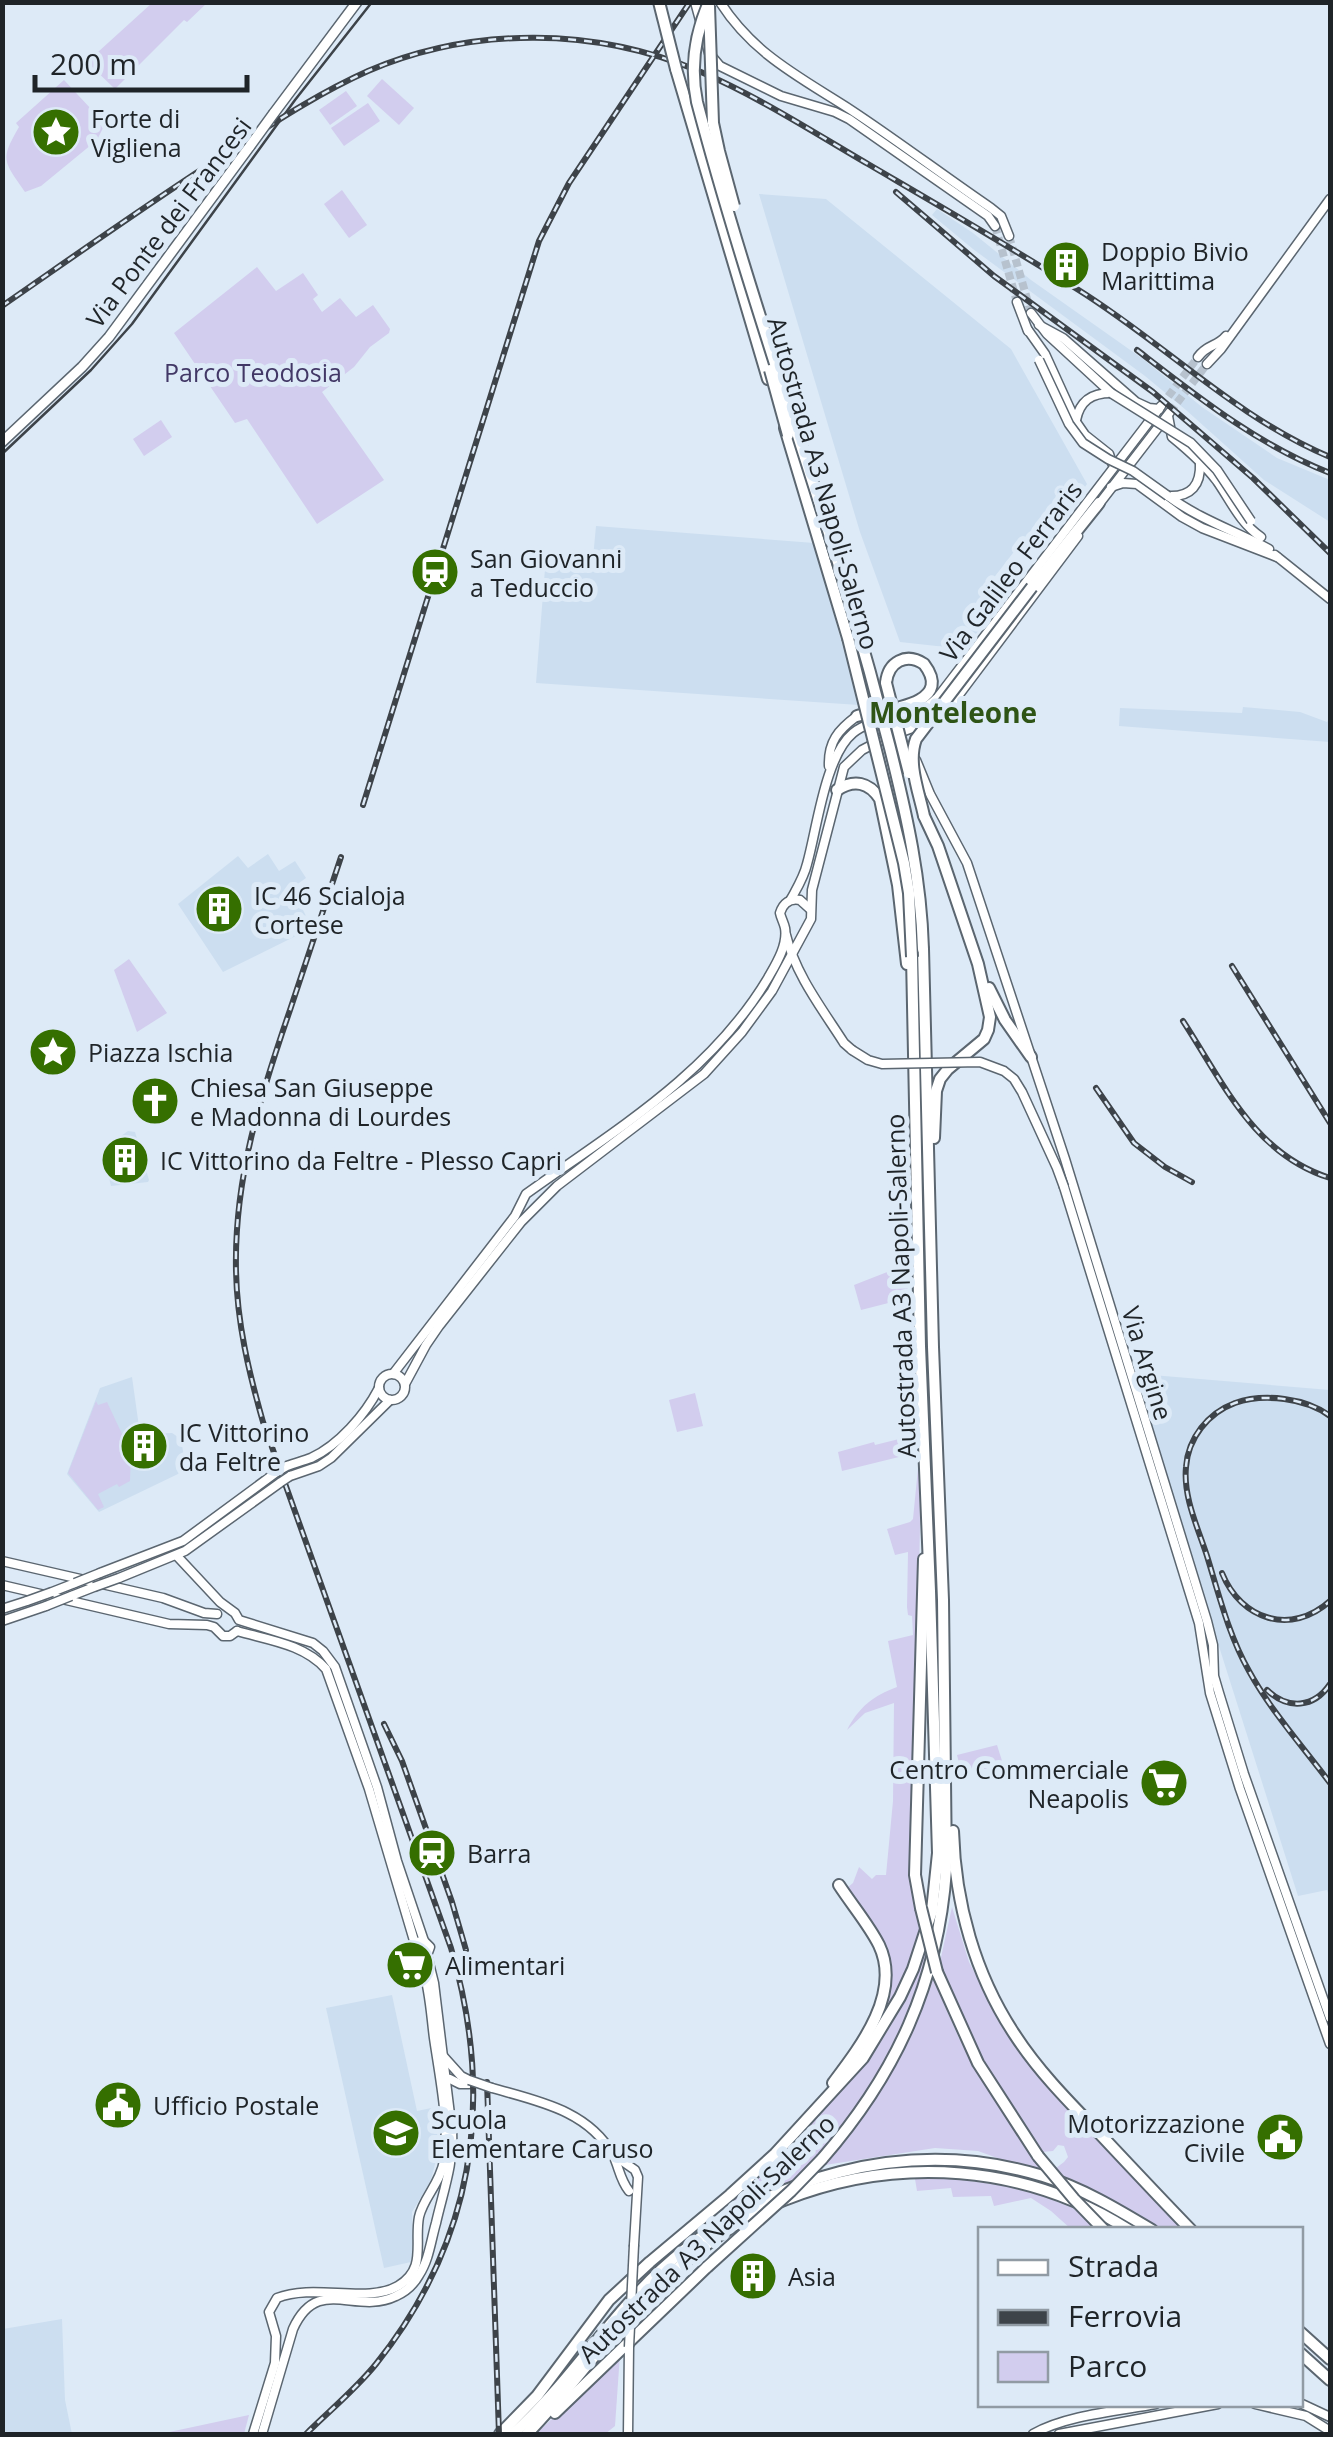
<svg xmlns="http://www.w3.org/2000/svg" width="1333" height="2437" font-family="'Open Sans',sans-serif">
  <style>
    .built { fill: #ccdef0 }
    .green { fill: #d2cdee }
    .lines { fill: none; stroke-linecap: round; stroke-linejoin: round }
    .tertiary-tunnel { stroke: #b7c2ce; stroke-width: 8; stroke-dasharray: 8 4; stroke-linecap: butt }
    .secondary-tunnel { stroke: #b7c2ce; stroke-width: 8; stroke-dasharray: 8 4; stroke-linecap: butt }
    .tertiary-casing { stroke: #5b6670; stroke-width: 11 }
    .secondary-casing { stroke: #5b6670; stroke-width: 11 }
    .primary-casing { stroke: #5b6670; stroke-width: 12 }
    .motorway-casing { stroke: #5b6670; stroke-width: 14 }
    .tertiary { stroke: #fff; stroke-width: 8 }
    .secondary { stroke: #fff; stroke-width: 8 }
    .primary { stroke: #fff; stroke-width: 9 }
    .motorway { stroke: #fff; stroke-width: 10 }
    .tram { stroke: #3d4349; stroke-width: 2.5 }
    .rail-casing { stroke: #3d4349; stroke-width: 6 }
    .rail { stroke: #ddeaf7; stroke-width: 2.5; stroke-dasharray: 8; stroke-linecap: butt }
    .tertiary-bridge-casing { stroke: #5b6670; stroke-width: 11; stroke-linecap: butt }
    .secondary-bridge-casing { stroke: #5b6670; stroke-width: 11; stroke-linecap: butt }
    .primary-bridge-casing { stroke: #5b6670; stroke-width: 12; stroke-linecap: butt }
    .motorway-bridge-casing { stroke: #5b6670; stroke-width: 14; stroke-linecap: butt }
    .tertiary-bridge { stroke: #fff; stroke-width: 8 }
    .secondary-bridge { stroke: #fff; stroke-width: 8 }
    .primary-bridge { stroke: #fff; stroke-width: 9 }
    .motorway-bridge { stroke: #fff; stroke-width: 10 }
    .labels { text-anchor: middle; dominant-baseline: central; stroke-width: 10; stroke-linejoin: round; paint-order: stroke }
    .poi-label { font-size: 25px; fill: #1f2428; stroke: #ddeaf7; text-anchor: start }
    .street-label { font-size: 25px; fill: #1f2428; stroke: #ddeaf7 }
    .park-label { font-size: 25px; fill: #423866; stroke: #ddeaf7 }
    .neighbourhood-label { font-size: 28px; font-weight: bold; fill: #2e5416; stroke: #ddeaf7 }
  </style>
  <rect width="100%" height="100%" fill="#ddeaf7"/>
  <g class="built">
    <path d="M 759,194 L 826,199 L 1011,349 L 1087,484 L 1044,546 L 1032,538 L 1013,553 L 989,584 L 1005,597 L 964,649 L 900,642 L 860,532 Z"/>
    <path d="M 937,209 L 973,233 L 1031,280 L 1143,359 L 1202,407 L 1277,458 L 1330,480 L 1330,522 L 1264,480 L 1186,410 L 1145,376 L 973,249 L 932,215 Z"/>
    <path d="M 596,526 L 814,543 L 859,705 L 536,683 L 546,556 L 593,558 Z"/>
    <path d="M 1243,707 L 1300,712 L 1327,722 L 1330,716 L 1330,742 L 1119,726 L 1120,708 L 1242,713 Z"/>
    <path d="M 268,854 L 279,871 L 295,861 L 306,878 L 292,888 L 311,926 L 308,930 L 223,972 L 178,904 L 238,856 L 248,868 Z"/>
    <path d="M 128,1131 L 135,1132 L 149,1180 L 148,1182 L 111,1186 L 102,1150 Z"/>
    <path d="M 1152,1375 L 1330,1390 L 1330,1899 L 1327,1890 L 1298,1896 L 1141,1400 L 1141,1385 Z"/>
    <path d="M 132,1377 L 140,1434 L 172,1433 L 181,1439 L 185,1463 L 178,1474 L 99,1512 L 67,1474 L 100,1388 Z"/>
    <path d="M 392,1995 L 417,2111 L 436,2107 L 438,2153 L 430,2183 L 412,2212 L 413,2256 L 411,2262 L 384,2268 L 326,2008 Z"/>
    <path d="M 62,2319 L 65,2400 L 72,2434 L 3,2434 L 3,2329 Z"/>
  </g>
  <g class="green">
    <path d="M 152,3 L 207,3 L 187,22 L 184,20 L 115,89 L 87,62 Z"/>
    <path d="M 382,79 L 414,108 L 399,125 L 367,96 Z"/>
    <path d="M 64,80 L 105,124 L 97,140 L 41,186 L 25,192 C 3,160 0,160 19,127 L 16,123 Z"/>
    <path d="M 346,91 L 357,106 L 330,125 L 319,110 Z"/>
    <path d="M 368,103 L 380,121 L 344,146 L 331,128 Z"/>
    <path d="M 342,190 L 367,225 L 349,238 L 324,204 Z"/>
    <path d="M 257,267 L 276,291 L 303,273 L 318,295 L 313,299 L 322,312 L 340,298 L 356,317 L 373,305 L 390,329 L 389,333 L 370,347 L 354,367 L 322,392 L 384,480 L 317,524 L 247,419 L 235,423 L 174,333 Z"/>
    <path d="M 161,420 L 172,437 L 144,456 L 133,439 Z"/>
    <path d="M 129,959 L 167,1013 L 137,1032 L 114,970 Z"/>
    <path d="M 900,1267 L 907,1275 L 908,1298 L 861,1310 L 854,1285 Z"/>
    <path d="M 695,1393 L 703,1426 L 677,1432 L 669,1400 Z"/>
    <path d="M 96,1401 L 98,1405 L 107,1402 L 130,1451 L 134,1451 L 131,1453 L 130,1481 L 119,1487 L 117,1484 L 98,1494 L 104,1507 L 98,1510 L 68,1473 Z"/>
    <path d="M 899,1439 L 903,1456 L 842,1471 L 838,1452 L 874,1442 L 875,1445 Z"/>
    <path d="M 919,1458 L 920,1525 L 913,1883 L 920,1936 L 890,2008 L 879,2024 C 904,1962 880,1939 847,1888 L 853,1883 L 859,1867 L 872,1879 L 876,1875 L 886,1875 L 893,1801 L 894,1703 L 865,1713 L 847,1730 C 859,1707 873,1696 897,1687 L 888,1641 L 913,1635 L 912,1616 L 908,1615 L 907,1607 L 908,1552 L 895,1555 L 887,1529 L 910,1522 L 913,1519 Z"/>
    <path d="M 997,1745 L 1003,1764 L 962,1775 L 957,1755 Z"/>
    <path d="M 952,1907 L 969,1962 L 1005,2030 L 1049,2089 L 1185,2229 L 1162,2229 L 1135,2212 L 1064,2177 L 1056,2168 L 1064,2162 L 1068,2157 L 1064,2146 L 1058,2145 L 1053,2151 L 1042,2152 L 1003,2094 L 972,2039 L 940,1962 Z"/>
    <path d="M 926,1950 L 928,1957 L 921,1984 L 889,2060 L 841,2132 L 795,2181 L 759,2195 L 729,2213 L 723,2206 C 775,2158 830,2109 872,2052 C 895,2020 912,1986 926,1950 Z"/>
    <path d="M 933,1979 L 959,2038 L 981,2079 L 1043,2170 L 1003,2160 L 978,2151 L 935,2148 L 825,2165 C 875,2106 906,2051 933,1979 Z"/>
    <path d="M 941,2177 L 1006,2186 L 1043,2196 L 1082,2212 L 1100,2229 L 1071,2229 L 1051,2211 L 1031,2198 L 994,2206 L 991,2196 L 953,2197 L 951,2188 L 917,2191 L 915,2179 Z"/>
    <path d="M 620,2354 L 615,2426 L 605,2434 L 536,2434 Z"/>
    <path d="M 249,2415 L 244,2434 L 160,2434 Z"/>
  </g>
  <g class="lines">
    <g class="tertiary-tunnel">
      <path d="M 995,226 L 1017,302"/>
      <path d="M 1009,236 L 1031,313"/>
    </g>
    <g class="secondary-tunnel">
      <path d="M 1161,406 L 1198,357"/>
      <path d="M 1170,412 L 1207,364"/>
    </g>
    <g class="tertiary-casing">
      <g id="tertiary">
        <path d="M 695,2 L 709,53 L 720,66 L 781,96 L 835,112 L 849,119 L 988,216 L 995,226"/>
        <path d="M 720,2 C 754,55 800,77 851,110 C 898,141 944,176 991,208 L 1001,216 L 1009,236"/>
        <path d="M 1017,302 L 1028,331"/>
        <path d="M 1031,313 L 1047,334 L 1111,393"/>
        <path d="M 1039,325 L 1063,338 L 1136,402 L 1149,408 L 1159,409"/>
        <path d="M 1028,330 L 1045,354 L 1076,422 L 1085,435 L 1109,454 L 1112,463"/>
        <path d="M 1168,416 L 1172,437 C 1188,450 1204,464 1217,481 C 1231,501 1240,523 1261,537"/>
        <path d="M 1076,420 C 1080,401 1091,393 1111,393"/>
        <path d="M 1111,487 L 1123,483 L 1137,484 L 1182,517 L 1202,528 L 1277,557"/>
        <path d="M 1168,496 C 1199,519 1235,531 1269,549"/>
        <path d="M 1169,496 C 1191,497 1201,485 1200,463"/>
        <path d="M 1275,555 L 1330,599"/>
        <path d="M 916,760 L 930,794 L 967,863 L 1065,1159 L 1207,1621 L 1213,1645 L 1214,1676 L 1219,1693 L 1244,1774 L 1330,2018"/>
        <path d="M 786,935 C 795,974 823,1010 844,1043 L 852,1050"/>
        <path d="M 1064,1187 L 1199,1623 L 1210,1693 L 1240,1789 L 1330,2044"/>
        <path d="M 177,1556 L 220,1602 L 235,1613 L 239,1620 L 313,1643 L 323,1651 L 335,1667 L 377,1787 L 397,1861 L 424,1941 L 430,1947 L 427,1955 L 434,1983 L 452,2131 C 454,2163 443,2192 436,2223 C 431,2240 429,2260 419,2275 C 414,2284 405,2292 396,2296 C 355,2316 318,2274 293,2329 L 262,2434"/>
        <path d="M 2,1561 L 163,1598 L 204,1613 L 217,1614"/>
        <path d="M 2,1585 L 169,1624 L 207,1625 L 214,1627 L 223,1636 L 230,1636 L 237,1631"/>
        <path d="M 237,1631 C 268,1640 304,1644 326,1669 L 369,1789 L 415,1944"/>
        <path d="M 443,2056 L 461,2076 L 469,2080"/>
        <path d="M 450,2079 L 460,2084 L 469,2084"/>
        <path d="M 492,2088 C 537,2101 588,2110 613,2155 C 619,2167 620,2180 629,2191"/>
        <path d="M 615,2156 L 635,2170 L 638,2177 L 634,2245"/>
        <path d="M 1300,2403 L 1330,2417"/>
        <path d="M 1255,2404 L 1306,2416 L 1330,2431"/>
        <path d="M 253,2434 L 275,2363 L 276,2336 L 269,2312 L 277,2298 C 314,2283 367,2304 398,2286 C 427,2269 414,2243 419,2217 C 423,2198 440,2184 444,2161 C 450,2126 439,2073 434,2038 C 431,2015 430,1991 423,1969 C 421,1962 417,1956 413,1949 L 416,1942 L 424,1941"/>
        <path d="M 628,2434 L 629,2347"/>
        <path d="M 1033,2434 C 1066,2415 1118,2411 1156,2404"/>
        <path d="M 1059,2434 L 1218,2404"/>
      </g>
    </g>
    <g class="secondary-casing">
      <g id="secondary">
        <path d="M 1198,357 C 1207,344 1217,347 1226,336"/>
        <path d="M 1207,364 L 1221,349 L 1330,199"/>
        <path d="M 1096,508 L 1170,412"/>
        <path d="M 829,766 C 828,742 838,730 857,716"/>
        <path d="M 791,899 C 797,888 804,877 807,864 C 817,829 825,756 853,733 C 876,714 910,725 938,697 L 1161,406"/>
        <circle cx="392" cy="1387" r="13"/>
        <path d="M 393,1374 L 515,1216 L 526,1194 C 615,1130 710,1075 768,978 C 776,964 788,945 785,928 C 784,923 781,918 780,913 C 783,903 790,898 800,900 L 810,909"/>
        <path d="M 405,1384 L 426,1345 L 439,1326 L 521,1222 L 557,1186 L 704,1074 L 742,1032 L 772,991 L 811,919 L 812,890 L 844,767 L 862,750 L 885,738 L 926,723 L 949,708 L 1078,536"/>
        <path d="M 287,1466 C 295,1463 303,1461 311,1458 C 339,1445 365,1415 379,1388"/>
        <path d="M 290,1476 L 319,1466 L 331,1458 L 390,1400"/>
        <path d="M 100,1573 L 183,1541 L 278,1471"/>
        <path d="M 119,1578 L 185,1551 L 281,1482"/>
        <path d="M 52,1592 L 75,1583"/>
        <path d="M 71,1596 L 94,1587"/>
        <path d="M 2,1609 L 27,1601"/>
        <path d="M 2,1621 L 46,1606"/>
      </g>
    </g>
    <g class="primary-casing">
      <g id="primary">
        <path d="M 274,113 L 357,2"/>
        <path d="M 2,442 L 82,367 L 109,337 L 250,146"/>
      </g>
    </g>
    <g class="motorway-casing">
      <g id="motorway">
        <path d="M 676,69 L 768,379"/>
        <path d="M 785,428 L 848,638"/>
        <path d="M 1032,587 L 1099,503"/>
        <path d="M 857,716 C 882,710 956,706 924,664 C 906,652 888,662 886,683"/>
        <path d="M 837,790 C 854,779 869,782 880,799 L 898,885 L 907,964"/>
        <path d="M 924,816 L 938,846 L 978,964 L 990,1017 L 988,1030 L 984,1039 L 948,1069 L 940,1079 L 936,1091 L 934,1138"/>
        <path d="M 989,988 L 1005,1020 L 1031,1057"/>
        <path d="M 953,1831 C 955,1903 975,1975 1015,2035 C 1039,2072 1070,2103 1100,2134 C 1130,2166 1160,2198 1191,2230"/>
        <path d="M 921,1908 L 915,1875 L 924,1559"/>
        <path d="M 937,1972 L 978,2063 L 1038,2156"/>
        <path d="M 833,2083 C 861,2046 902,1993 879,1945 C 869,1925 852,1905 839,1885"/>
        <path d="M 822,2159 C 896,2074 938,1983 946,1870 L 943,1600 L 933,1347 L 923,949"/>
        <path d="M 1300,2332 L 1330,2359"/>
        <path d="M 1300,2353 L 1330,2380"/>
        <path d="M 555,2413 L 707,2267"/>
        <path d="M 500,2434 L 537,2396 L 609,2300 L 650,2262 L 730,2195 L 775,2154 L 863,2058 L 900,1997 L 913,1969 L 932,1911 L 938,1853 L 930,1591 L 920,1346 L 912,957"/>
        <path d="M 513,2434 C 568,2385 607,2320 661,2270 C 764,2175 908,2135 1043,2176 C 1082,2188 1117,2209 1152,2230"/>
        <path d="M 527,2434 C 577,2383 616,2322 670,2275 C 703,2245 742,2216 784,2200 C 898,2155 1025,2164 1129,2230"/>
      </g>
    </g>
    <use href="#tertiary" class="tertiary"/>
    <use href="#secondary" class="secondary"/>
    <use href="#primary" class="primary"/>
    <use href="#motorway" class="motorway"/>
    <path class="tram" d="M 2,454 L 91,370 L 132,324 L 295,100 L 372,2"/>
    <g class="rail-casing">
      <g id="rail">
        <path d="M 896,192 L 994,276 L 1153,392 L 1253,478 L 1330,553"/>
        <path d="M 2,306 C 80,252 156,198 236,147 C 278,120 321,92 368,71 C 473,26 596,27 701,72 C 759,97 813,132 868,164 C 938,205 1009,246 1077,289 C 1164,343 1235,417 1330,457"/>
        <path d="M 1137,350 C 1198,397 1258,445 1330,473"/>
        <path d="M 363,805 L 539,241 L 569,183 L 690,2"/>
        <path d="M 1232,966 L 1330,1123"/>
        <path d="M 1183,1021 C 1224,1084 1254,1154 1330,1178"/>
        <path d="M 1096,1088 L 1134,1143 L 1165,1167 L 1192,1182"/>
        <path d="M 1330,1416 C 1306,1398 1264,1393 1235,1403 C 1208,1413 1188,1438 1186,1467 C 1183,1497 1198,1528 1207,1556 C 1219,1595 1229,1636 1249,1671 C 1271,1711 1303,1747 1330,1783"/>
        <path d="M 1222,1573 C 1241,1620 1291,1636 1330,1601"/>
        <path d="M 1267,1690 C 1288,1710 1314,1708 1330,1684"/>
        <path d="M 384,1724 L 402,1761 L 452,1902 L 466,1950"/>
        <path d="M 487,2082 L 499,2434"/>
        <path d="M 306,2434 C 329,2411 355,2390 376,2364 C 475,2240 495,2099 451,1948 L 263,1422 C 249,1373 237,1323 236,1271 C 234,1178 260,1097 290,1010 C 307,959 324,908 341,857"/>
      </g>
    </g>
    <use href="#rail" class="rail"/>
    <g class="tertiary-bridge-casing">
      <g id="tertiary-bridge">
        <path d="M 1039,360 L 1069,424 L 1083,443 L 1108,459 L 1133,471 L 1168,496"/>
        <path d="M 1111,393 L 1191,443 L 1217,470 L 1251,521"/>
        <path d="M 852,1050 L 868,1060 L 882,1064 L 980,1062 L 1004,1071 L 1014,1079 L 1022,1092 L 1057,1168 L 1064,1187"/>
        <path d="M 469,2080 L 492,2088"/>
        <path d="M 629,2347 L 634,2245"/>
      </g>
    </g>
    <g class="secondary-bridge-casing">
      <g id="secondary-bridge">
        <path d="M 278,1471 L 287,1466"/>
        <path d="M 281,1482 L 290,1476"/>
        <path d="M 75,1583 L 100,1573"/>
        <path d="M 94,1587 L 119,1578"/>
        <path d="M 27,1601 L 52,1592"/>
        <path d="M 46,1606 L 71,1596"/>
      </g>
    </g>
    <g class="primary-bridge-casing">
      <path id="primary-bridge" d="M 250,146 L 274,113"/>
    </g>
    <g class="motorway-bridge-casing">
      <g id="motorway-bridge">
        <path d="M 659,2 L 676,69"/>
        <path d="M 709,2 C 695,34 690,68 697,102 C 741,268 798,430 848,595 C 863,646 877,697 890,748 C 907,816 921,879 923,949"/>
        <path d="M 709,6 L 713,123 L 719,151 L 734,206"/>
        <path d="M 770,370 L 788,435"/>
        <path d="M 848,638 L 904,863 L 909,893 L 912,957"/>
        <path d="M 886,683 L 909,773"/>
        <path d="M 924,816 C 919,792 907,763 916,739 L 1032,587"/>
        <path d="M 921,1908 L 937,1972"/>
        <path d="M 1038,2156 L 1074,2199 L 1104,2230"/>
        <path d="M 707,2267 L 791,2191 L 822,2159"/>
      </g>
    </g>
    <use href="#tertiary-bridge" class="tertiary-bridge"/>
    <use href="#secondary-bridge" class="secondary-bridge"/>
    <use href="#primary-bridge" class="primary-bridge"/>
    <use href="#motorway-bridge" class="motorway-bridge"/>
  </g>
  <defs>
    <g id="sight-disc" transform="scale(2.5)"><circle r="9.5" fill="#356f00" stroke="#ddeaf7"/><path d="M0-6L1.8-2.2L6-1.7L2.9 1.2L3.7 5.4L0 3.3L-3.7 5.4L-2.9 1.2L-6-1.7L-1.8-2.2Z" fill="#fff"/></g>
    <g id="building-disc" transform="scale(2.5)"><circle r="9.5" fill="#356f00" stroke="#ddeaf7"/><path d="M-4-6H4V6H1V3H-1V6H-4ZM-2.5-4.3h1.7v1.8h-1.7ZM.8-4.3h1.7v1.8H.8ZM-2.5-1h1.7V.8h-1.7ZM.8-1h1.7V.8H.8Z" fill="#fff"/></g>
    <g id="station-disc" transform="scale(2.5)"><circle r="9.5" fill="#356f00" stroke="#ddeaf7"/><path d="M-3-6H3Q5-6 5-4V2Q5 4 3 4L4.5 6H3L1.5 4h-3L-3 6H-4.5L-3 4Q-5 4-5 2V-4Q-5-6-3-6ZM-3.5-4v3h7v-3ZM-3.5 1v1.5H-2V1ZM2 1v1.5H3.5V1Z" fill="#fff"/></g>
    <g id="church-disc" transform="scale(2.5)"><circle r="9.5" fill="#356f00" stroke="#ddeaf7"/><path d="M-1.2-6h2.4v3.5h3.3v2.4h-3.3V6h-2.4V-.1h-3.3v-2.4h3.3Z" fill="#fff"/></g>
    <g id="supermarket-disc" transform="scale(2.5)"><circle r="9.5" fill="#356f00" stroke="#ddeaf7"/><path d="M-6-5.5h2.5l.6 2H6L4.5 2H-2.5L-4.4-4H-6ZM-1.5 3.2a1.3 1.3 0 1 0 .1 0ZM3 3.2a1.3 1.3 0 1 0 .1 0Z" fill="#fff"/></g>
    <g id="civic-disc" transform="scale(2.5)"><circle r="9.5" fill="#356f00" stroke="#ddeaf7"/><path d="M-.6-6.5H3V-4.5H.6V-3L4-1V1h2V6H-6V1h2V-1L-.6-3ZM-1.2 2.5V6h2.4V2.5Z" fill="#fff"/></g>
    <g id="school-disc" transform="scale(2.5)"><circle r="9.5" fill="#356f00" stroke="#ddeaf7"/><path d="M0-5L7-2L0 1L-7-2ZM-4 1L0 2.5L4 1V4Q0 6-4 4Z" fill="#fff"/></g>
  </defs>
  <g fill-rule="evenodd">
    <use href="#sight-disc" x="56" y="132"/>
    <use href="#building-disc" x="1066" y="265"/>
    <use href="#station-disc" x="435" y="572"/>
    <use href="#building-disc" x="219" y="909"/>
    <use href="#sight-disc" x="53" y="1052"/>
    <use href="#church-disc" x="155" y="1101"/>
    <use href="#building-disc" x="125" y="1160"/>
    <use href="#building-disc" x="144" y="1446"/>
    <use href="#supermarket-disc" x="1164" y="1783"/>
    <use href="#station-disc" x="432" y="1853"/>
    <use href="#supermarket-disc" x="410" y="1965"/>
    <use href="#civic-disc" x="118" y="2105"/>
    <use href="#school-disc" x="396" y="2133"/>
    <use href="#civic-disc" x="1280" y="2137"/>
    <use href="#building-disc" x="753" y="2276"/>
  </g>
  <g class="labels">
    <g class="poi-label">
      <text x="91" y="118">Forte di<tspan x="91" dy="29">Vigliena</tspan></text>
      <text x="1101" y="251">Doppio Bivio<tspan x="1101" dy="29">Marittima</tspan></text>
      <text x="470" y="558">San Giovanni<tspan x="470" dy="29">a Teduccio</tspan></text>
      <text x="254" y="895">IC 46 Scialoja<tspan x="254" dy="29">Cortese</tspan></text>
      <text x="88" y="1052">Piazza Ischia</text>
      <text x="190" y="1087">Chiesa San Giuseppe<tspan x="190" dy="29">e Madonna di Lourdes</tspan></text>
      <text x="160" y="1160">IC Vittorino da Feltre - Plesso Capri</text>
      <text x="179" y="1432">IC Vittorino<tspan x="179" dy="29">da Feltre</tspan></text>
      <text x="1129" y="1769" text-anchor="end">Centro Commerciale<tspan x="1129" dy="29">Neapolis</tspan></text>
      <text x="467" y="1853">Barra</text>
      <text x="445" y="1965">Alimentari</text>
      <text x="153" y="2105">Ufficio Postale</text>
      <text x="431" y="2119">Scuola<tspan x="431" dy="29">Elementare Caruso</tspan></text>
      <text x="1245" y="2123" text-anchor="end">Motorizzazione<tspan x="1245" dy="29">Civile</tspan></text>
      <text x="788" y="2276">Asia</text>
    </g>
    <g class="street-label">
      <text transform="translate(168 222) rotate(-53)">Via Ponte dei Francesi</text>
      <text transform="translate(824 483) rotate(74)">Autostrada A3 Napoli-Salerno</text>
      <text transform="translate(1010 571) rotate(-53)">Via Galileo Ferraris</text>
      <text transform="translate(900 1286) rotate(-92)">Autostrada A3 Napoli-Salerno</text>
      <text transform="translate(1148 1363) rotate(73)">Via Argine</text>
      <text transform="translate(706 2238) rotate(-44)">Autostrada A3 Napoli-Salerno</text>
    </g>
    <g class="park-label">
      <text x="253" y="372">Parco Teodosia</text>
    </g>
    <g class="neighbourhood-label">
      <text x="953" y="712">Monteleone</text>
    </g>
  </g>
  <rect width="1333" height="2437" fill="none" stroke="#1f2428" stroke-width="10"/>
  <rect x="978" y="2227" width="325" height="180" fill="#ddeaf7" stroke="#919ba4" stroke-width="2.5"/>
  <rect x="998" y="2260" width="50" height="15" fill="#ffffff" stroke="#919ba4" stroke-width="2.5"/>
  <text x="1068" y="2277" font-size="30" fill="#1f2428">Strada</text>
  <rect x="998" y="2310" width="50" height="15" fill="#3d4349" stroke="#919ba4" stroke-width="2.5"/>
  <text x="1068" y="2327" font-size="30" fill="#1f2428">Ferrovia</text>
  <rect x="998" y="2352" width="50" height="30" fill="#d2cdee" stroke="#919ba4" stroke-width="2.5"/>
  <text x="1068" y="2377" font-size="30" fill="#1f2428">Parco</text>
  <path d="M35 75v15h212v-15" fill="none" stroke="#1f2428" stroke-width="5"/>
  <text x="50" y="75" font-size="30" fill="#1f2428" stroke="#ddeaf7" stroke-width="8" paint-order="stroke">200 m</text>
</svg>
